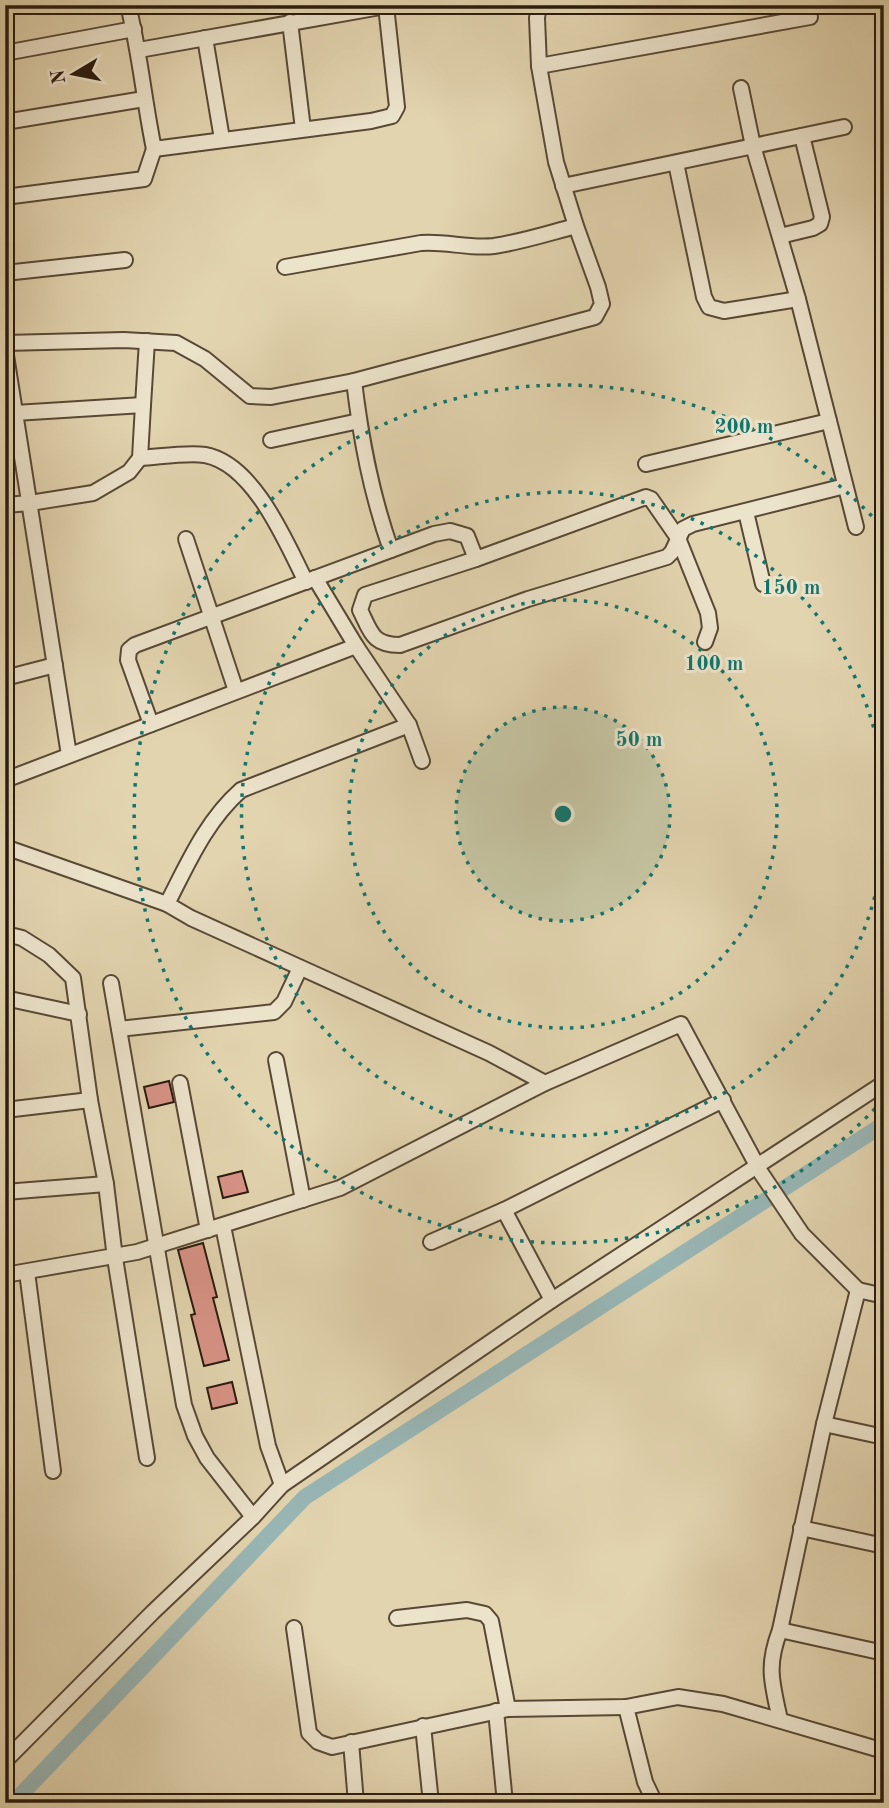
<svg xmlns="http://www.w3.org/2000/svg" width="889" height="1808" font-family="'Old Standard TT',serif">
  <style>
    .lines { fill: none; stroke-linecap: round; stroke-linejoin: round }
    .canal { stroke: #98b6b5; stroke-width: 16 }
    .building { fill: #d89387; stroke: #2a1b0e; stroke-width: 2 }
    .minor-casing { stroke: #584936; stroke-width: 18 }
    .minor { stroke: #ece3cb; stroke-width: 14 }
    .ring { fill: none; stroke: #0f766e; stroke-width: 3.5; stroke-dasharray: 3.5 7 }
    .centre { fill: #0f766e; stroke: #ece3cb; stroke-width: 3.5 }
    .ring-label { font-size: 21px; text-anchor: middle; font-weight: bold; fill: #0f766e; stroke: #ece3cb; stroke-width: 6; stroke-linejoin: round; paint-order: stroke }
  </style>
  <rect width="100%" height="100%" fill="#e2d4af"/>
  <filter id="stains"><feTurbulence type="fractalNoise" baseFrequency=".00286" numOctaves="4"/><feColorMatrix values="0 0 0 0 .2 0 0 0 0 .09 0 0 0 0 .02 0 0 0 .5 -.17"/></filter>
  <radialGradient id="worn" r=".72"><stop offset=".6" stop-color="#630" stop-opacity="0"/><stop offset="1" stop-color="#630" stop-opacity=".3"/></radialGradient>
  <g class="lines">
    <path class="canal" d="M 13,1803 L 305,1497 L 884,1124"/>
  </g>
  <g class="building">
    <path d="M 169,1081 L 174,1102 L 149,1108 L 144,1087 Z"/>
    <path d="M 242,1171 L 248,1192 L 223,1198 L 218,1177 Z"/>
    <path d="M 203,1243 L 217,1297 L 213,1298 L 229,1360 L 204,1366 L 191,1315 L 195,1314 L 178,1250 Z"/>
    <path d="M 232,1382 L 237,1403 L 212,1409 L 207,1388 Z"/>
  </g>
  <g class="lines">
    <g class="minor-casing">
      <g id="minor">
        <path d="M 128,5 C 140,53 144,101 154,149 L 371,121 L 392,116 L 397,107 L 386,6 L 389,5"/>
        <path d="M 290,22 L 303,129"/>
        <path d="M 205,38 L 222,139"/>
        <path d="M 139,50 L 386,6"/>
        <path d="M 5,53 L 134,29"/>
        <path d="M 539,66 L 810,17"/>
        <path d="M 741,88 L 753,146 L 798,299 L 856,527"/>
        <path d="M 5,122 L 144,99"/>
        <path d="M 676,163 L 704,297 L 709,307 L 724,311 L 798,299"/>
        <path d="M 563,186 L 844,127"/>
        <path d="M 5,197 L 144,179 L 154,149"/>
        <path d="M 780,236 L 813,228 L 820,224 L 822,217 L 802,136"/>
        <path d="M 285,267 L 421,243 C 446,241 469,249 494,246 C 521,242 549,233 576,226"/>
        <path d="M 5,273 L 125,260"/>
        <path d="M 5,343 L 124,340 L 176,343 L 205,359 L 250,396 L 271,397 L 354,381 L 595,317 L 602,304 L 598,287 L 576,226 L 556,162 L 539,66 L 537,18 L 539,5"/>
        <path d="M 5,349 L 69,755"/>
        <path d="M 354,381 C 361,440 371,493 391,550"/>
        <path d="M 143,405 L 147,341"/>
        <path d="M 271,440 L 359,421"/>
        <path d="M 140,458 C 159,457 187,452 205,455 C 254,464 286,542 306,582"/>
        <path d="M 646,464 L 829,421"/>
        <path d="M 5,505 L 30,503 L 93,493 L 129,472 L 140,458 L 143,405 L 15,413"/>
        <path d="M 746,512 L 763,584"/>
        <path d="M 186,539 L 236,691"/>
        <path d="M 476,559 L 365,595 L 360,610 C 371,632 372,645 400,645 L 528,599 L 667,557 L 672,552 L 683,529 L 693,524 L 845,486"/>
        <path d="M 315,578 L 356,646 L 409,725 L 422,761"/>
        <path d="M 5,678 L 55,665"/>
        <path d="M 151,724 L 128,660 L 129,650 L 135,645 L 434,534 L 450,531 L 467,536 L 476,559 L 646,497 L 651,499 L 678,538 L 708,613 L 710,628 L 705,642"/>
        <path d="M 5,780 L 356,646"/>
        <path d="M 5,847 L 167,904 L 191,918 L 489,1053 L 545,1083"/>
        <path d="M 167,904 C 188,863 206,821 241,790 L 409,725"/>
        <path d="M 5,939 L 14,936 L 22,938 L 49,955 L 73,978 L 90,1100 L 106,1184 L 115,1258 L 147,1458"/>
        <path d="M 111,983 L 184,1405 L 195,1436 L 207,1458 L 253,1517"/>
        <path d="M 5,998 L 79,1014"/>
        <path d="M 119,1029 L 274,1012 L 284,1002 L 300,968"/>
        <path d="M 276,1060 L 303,1200"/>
        <path d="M 180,1083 L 208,1230"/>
        <path d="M 5,1110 L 90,1100"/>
        <path d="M 5,1192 L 106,1184"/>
        <path d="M 504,1210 L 552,1300"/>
        <path d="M 223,1226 L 268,1446 L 282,1485"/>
        <path d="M 431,1242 L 504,1210 L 723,1100"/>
        <path d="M 27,1272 L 53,1471"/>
        <path d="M 5,1275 L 137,1252 L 340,1188 L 545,1083 L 681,1024 L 761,1173 L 802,1234 L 858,1290"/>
        <path d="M 824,1424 L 884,1437"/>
        <path d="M 801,1528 L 884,1546"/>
        <path d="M 397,1618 L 467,1610 L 485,1614 L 491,1621 L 508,1709"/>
        <path d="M 294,1628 L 309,1733 L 318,1742 L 332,1747 L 508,1709 L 626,1707 L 678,1697 L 723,1704 L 884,1751"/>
        <path d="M 780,1630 L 884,1653"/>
        <path d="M 626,1707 L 645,1782 L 655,1803"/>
        <path d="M 496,1711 L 505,1803"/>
        <path d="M 780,1720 C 772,1682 766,1667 780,1630 L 824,1424 L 858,1290 L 884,1296"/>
        <path d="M 423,1726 L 431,1803"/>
        <path d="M 351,1742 L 356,1803"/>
        <path d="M 5,1761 L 153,1612 L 253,1517 L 282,1485 L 552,1300 L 884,1083"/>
      </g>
    </g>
    <use href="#minor" class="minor"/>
  </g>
  <circle cx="563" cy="814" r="107" fill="#0f766e" fill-opacity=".12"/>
  <g class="ring">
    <circle cx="563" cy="814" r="107"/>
    <circle cx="563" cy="814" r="214"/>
    <path d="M884 845A322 322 0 1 1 884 783"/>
    <path d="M882 1101A429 429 0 1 1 882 527"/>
  </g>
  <circle cx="563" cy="814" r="10" class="centre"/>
  <g class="ring-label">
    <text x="744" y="433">200 m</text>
    <text x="791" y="594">150 m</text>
    <text x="714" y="670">100 m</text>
    <text x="639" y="746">50 m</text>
  </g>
  <rect width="889" height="1808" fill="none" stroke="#e2d4af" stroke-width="28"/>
  <rect x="7" y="7" width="875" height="1794" fill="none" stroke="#2a1b0e" stroke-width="3.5"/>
  <rect x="14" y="14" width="861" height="1780" fill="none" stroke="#2a1b0e" stroke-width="2"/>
  <g transform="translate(74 74) rotate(260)" stroke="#ece3cb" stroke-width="5" paint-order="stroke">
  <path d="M0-5L12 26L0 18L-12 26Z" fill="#2a1b0e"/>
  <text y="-10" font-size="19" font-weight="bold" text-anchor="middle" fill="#2a1b0e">N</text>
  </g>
  <rect width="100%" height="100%" filter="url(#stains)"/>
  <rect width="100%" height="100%" fill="url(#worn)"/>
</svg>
